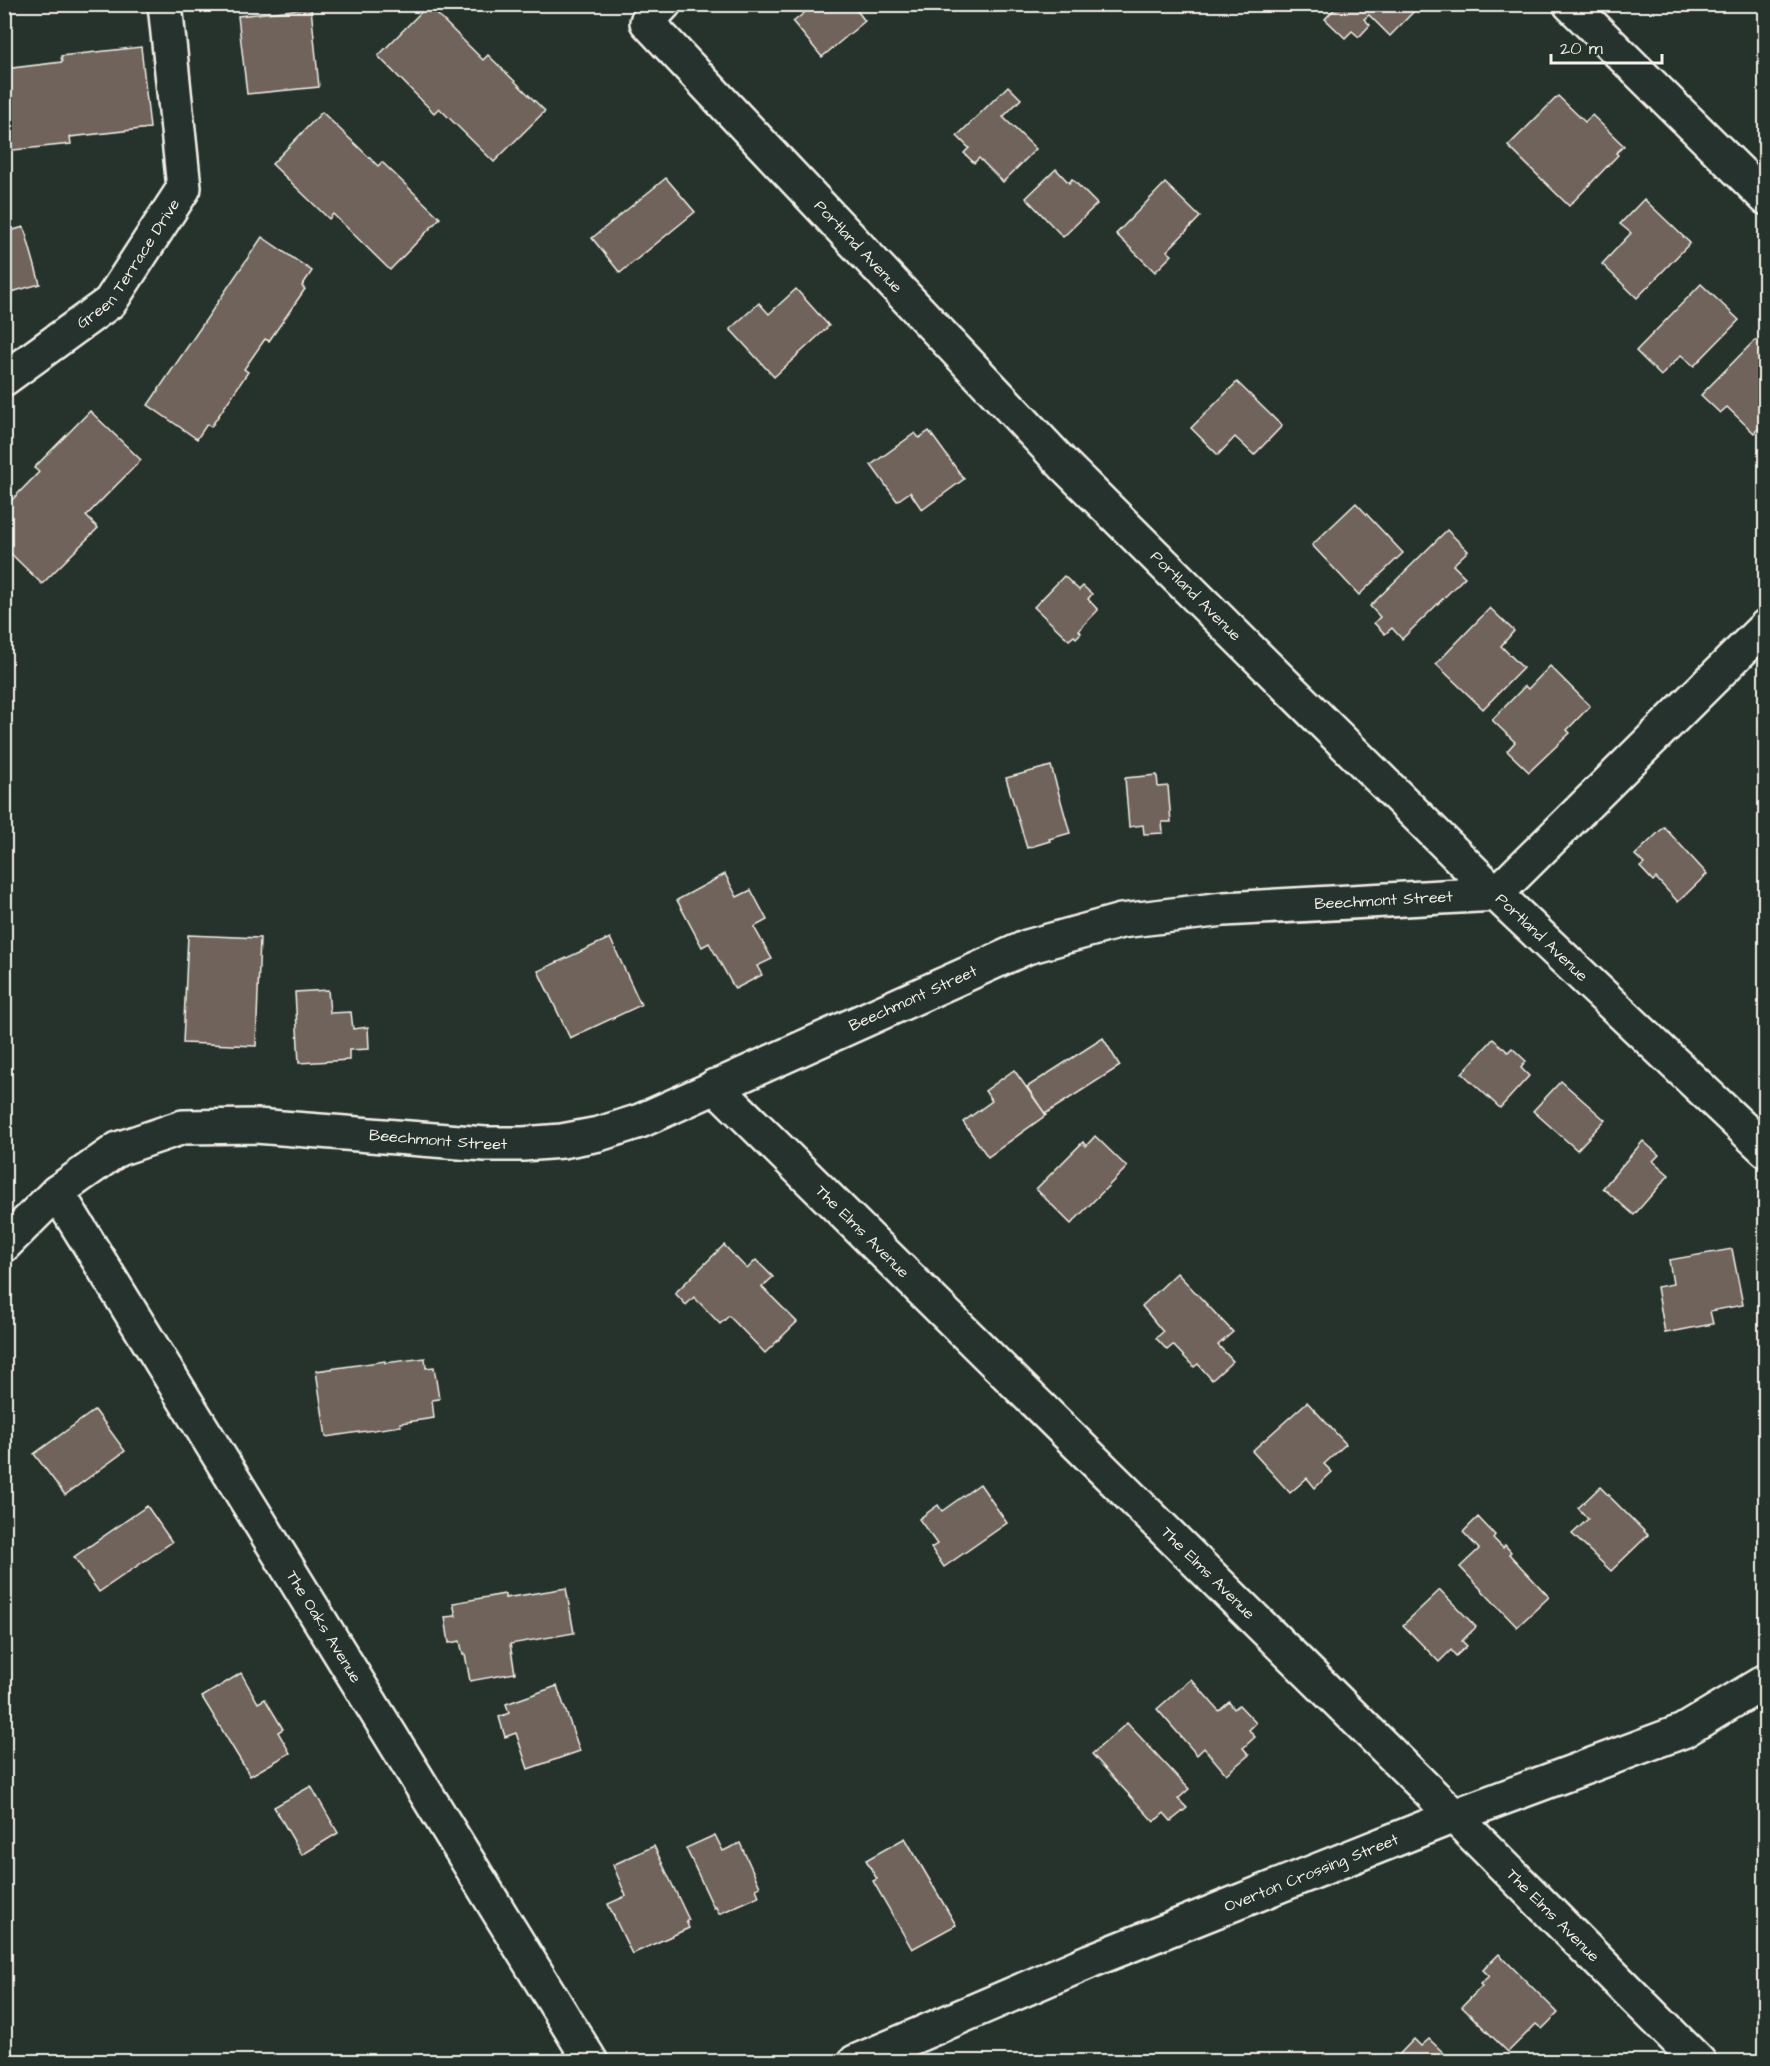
<svg xmlns="http://www.w3.org/2000/svg" width="1770" height="2066" font-family="'Architects Daughter',sans-serif">
  <style>
    .building { fill: #70645b; stroke: #f4f1e8; stroke-width: 1.5 }
    .lines { fill: none; stroke-linecap: round; stroke-linejoin: round }
    .minor-casing { stroke: #f4f1e8; stroke-width: 38 }
    .secondary-casing { stroke: #f4f1e8; stroke-width: 38 }
    .minor { stroke: #26332d; stroke-width: 33 }
    .secondary { stroke: #26332d; stroke-width: 33 }
    .labels { text-anchor: middle; dominant-baseline: central; stroke-width: 4.5; stroke-linejoin: round; paint-order: stroke }
    .street-label { font-size: 16px; fill: #f4f1e8; stroke: #26332d }
  </style>
  <rect width="100%" height="100%" fill="#26332d"/>
  <filter id="ink" filterUnits="userSpaceOnUse"><feTurbulence type="fractalNoise" baseFrequency=".0167" numOctaves="2"/><feDisplacementMap in="SourceGraphic" scale="12" xChannelSelector="R" yChannelSelector="G"/><feConvolveMatrix kernelMatrix="1 2 1 2 8 2 1 2 1" color-interpolation-filters="sRGB"/></filter>
  <g filter="url(#ink)">
    <g class="building">
      <path d="M 805,4 L 852,4 L 865,21 L 822,57 L 793,22 L 809,9 Z"/>
      <path d="M 1339,4 L 1421,4 L 1390,36 L 1369,15 L 1364,19 L 1370,25 L 1359,37 L 1352,31 L 1345,38 L 1325,19 Z"/>
      <path d="M 428,5 L 483,60 L 488,55 L 545,111 L 494,162 L 439,108 L 434,113 L 378,56 Z"/>
      <path d="M 311,8 L 319,87 L 247,94 L 238,16 Z"/>
      <path d="M 141,47 L 150,128 L 70,137 L 71,144 L 4,151 L 4,69 L 62,62 L 61,56 Z"/>
      <path d="M 1008,86 L 1021,99 L 1003,117 L 1036,149 L 1003,182 L 979,158 L 974,163 L 964,153 L 969,148 L 957,136 Z"/>
      <path d="M 1558,96 L 1585,122 L 1592,115 L 1624,146 L 1616,153 L 1618,155 L 1569,206 L 1508,146 Z"/>
      <path d="M 322,112 L 378,166 L 382,162 L 440,218 L 390,270 L 333,214 L 329,219 L 272,164 Z"/>
      <path d="M 1056,169 L 1069,183 L 1072,179 L 1097,204 L 1063,237 L 1026,198 Z"/>
      <path d="M 666,178 L 695,212 L 620,273 L 592,238 Z"/>
      <path d="M 1165,183 L 1200,217 L 1167,251 L 1172,255 L 1155,272 L 1116,234 Z"/>
      <path d="M 1644,199 L 1690,243 L 1637,298 L 1602,264 L 1631,233 L 1620,224 Z"/>
      <path d="M 24,227 L 40,284 L 4,294 L 4,228 L 6,232 Z"/>
      <path d="M 262,237 L 312,271 L 302,286 L 305,289 L 269,341 L 265,339 L 244,369 L 248,372 L 211,427 L 207,424 L 197,439 L 148,405 Z"/>
      <path d="M 1701,284 L 1739,320 L 1694,366 L 1681,355 L 1661,376 L 1636,351 Z"/>
      <path d="M 796,289 L 829,326 L 774,377 L 730,329 L 759,303 L 769,314 Z"/>
      <path d="M 1755,340 L 1766,350 L 1766,421 L 1754,433 L 1727,407 L 1720,413 L 1701,395 Z"/>
      <path d="M 1237,382 L 1282,426 L 1254,455 L 1235,437 L 1218,455 L 1191,428 Z"/>
      <path d="M 90,411 L 141,460 L 86,516 L 98,528 L 42,584 L 4,547 L 4,508 L 39,472 L 34,468 Z"/>
      <path d="M 929,431 L 964,479 L 922,510 L 910,492 L 897,501 L 871,465 L 915,433 L 919,438 Z"/>
      <path d="M 1356,503 L 1403,553 L 1359,595 L 1312,545 Z"/>
      <path d="M 1447,530 L 1468,551 L 1453,565 L 1465,577 L 1402,639 L 1392,628 L 1385,634 L 1374,623 L 1380,617 L 1370,606 Z"/>
      <path d="M 1064,576 L 1079,590 L 1083,586 L 1092,594 L 1088,599 L 1098,610 L 1079,630 L 1081,633 L 1076,638 L 1074,636 L 1069,640 L 1034,607 Z"/>
      <path d="M 1490,608 L 1514,631 L 1501,646 L 1523,668 L 1483,709 L 1436,664 Z"/>
      <path d="M 1550,666 L 1590,706 L 1567,730 L 1570,733 L 1529,772 L 1507,751 L 1515,742 L 1492,720 L 1525,686 L 1528,689 Z"/>
      <path d="M 1051,766 L 1070,833 L 1049,839 L 1050,841 L 1027,848 L 1006,778 Z"/>
      <path d="M 1157,775 L 1158,787 L 1168,786 L 1171,822 L 1162,822 L 1163,833 L 1144,834 L 1143,825 L 1129,827 L 1125,778 Z"/>
      <path d="M 1664,827 L 1707,874 L 1678,902 L 1656,878 L 1653,881 L 1640,867 L 1644,864 L 1635,855 Z"/>
      <path d="M 725,874 L 737,897 L 751,890 L 767,920 L 754,927 L 772,959 L 757,966 L 762,975 L 735,989 L 709,943 L 702,947 L 677,900 Z"/>
      <path d="M 188,935 L 260,938 L 256,1046 L 183,1043 Z"/>
      <path d="M 610,938 L 641,1005 L 570,1038 L 538,971 Z"/>
      <path d="M 328,990 L 330,1013 L 351,1012 L 353,1029 L 368,1027 L 369,1049 L 349,1050 L 349,1060 L 299,1063 L 295,992 Z"/>
      <path d="M 1103,1038 L 1120,1066 L 1045,1114 L 1027,1087 Z"/>
      <path d="M 1493,1039 L 1508,1052 L 1512,1048 L 1526,1061 L 1521,1068 L 1529,1076 L 1500,1108 L 1462,1073 Z"/>
      <path d="M 1014,1070 L 1046,1115 L 988,1157 L 963,1122 L 992,1101 L 985,1091 Z"/>
      <path d="M 1561,1081 L 1605,1120 L 1577,1150 L 1533,1111 Z"/>
      <path d="M 1095,1136 L 1127,1167 L 1071,1224 L 1036,1189 L 1083,1142 L 1086,1146 Z"/>
      <path d="M 1643,1141 L 1659,1155 L 1653,1161 L 1669,1175 L 1634,1215 L 1603,1188 Z"/>
      <path d="M 724,1245 L 747,1269 L 756,1260 L 773,1277 L 762,1287 L 797,1322 L 765,1353 L 729,1316 L 720,1324 L 694,1297 L 686,1305 L 675,1293 Z"/>
      <path d="M 1732,1249 L 1743,1305 L 1710,1311 L 1713,1324 L 1665,1333 L 1657,1287 L 1673,1284 L 1669,1260 Z"/>
      <path d="M 1177,1273 L 1233,1332 L 1218,1345 L 1233,1361 L 1212,1380 L 1198,1364 L 1194,1367 L 1173,1345 L 1167,1350 L 1156,1338 L 1163,1332 L 1142,1306 Z"/>
      <path d="M 425,1358 L 426,1368 L 434,1367 L 439,1399 L 432,1400 L 434,1418 L 400,1423 L 401,1426 L 326,1437 L 316,1371 L 385,1361 L 385,1363 Z"/>
      <path d="M 1307,1402 L 1346,1444 L 1324,1464 L 1332,1472 L 1315,1488 L 1307,1478 L 1290,1493 L 1252,1451 Z"/>
      <path d="M 95,1410 L 125,1451 L 65,1495 L 34,1454 Z"/>
      <path d="M 980,1484 L 1007,1523 L 944,1567 L 931,1548 L 937,1544 L 919,1519 L 938,1505 L 942,1511 Z"/>
      <path d="M 1600,1487 L 1648,1535 L 1611,1571 L 1572,1534 L 1588,1519 L 1578,1508 Z"/>
      <path d="M 147,1506 L 172,1542 L 99,1592 L 74,1557 Z"/>
      <path d="M 1478,1517 L 1495,1535 L 1493,1538 L 1503,1548 L 1505,1545 L 1511,1552 L 1509,1554 L 1549,1597 L 1517,1627 L 1460,1567 L 1479,1549 L 1463,1532 Z"/>
      <path d="M 566,1588 L 574,1633 L 510,1644 L 515,1673 L 470,1681 L 465,1654 L 463,1655 L 460,1641 L 449,1643 L 445,1617 L 456,1616 L 453,1603 L 505,1594 L 505,1598 Z"/>
      <path d="M 1440,1590 L 1476,1627 L 1462,1641 L 1467,1646 L 1456,1656 L 1451,1650 L 1439,1662 L 1403,1625 Z"/>
      <path d="M 241,1673 L 258,1703 L 265,1699 L 283,1729 L 278,1732 L 290,1753 L 250,1776 L 202,1697 Z"/>
      <path d="M 1191,1679 L 1219,1711 L 1229,1702 L 1234,1709 L 1239,1705 L 1256,1723 L 1249,1730 L 1255,1737 L 1243,1748 L 1249,1755 L 1226,1774 L 1204,1748 L 1197,1755 L 1157,1709 Z"/>
      <path d="M 557,1686 L 580,1751 L 528,1769 L 516,1733 L 505,1737 L 499,1717 L 509,1713 L 506,1704 Z"/>
      <path d="M 1127,1723 L 1189,1789 L 1178,1799 L 1187,1808 L 1171,1821 L 1164,1813 L 1154,1822 L 1092,1754 Z"/>
      <path d="M 311,1786 L 338,1833 L 302,1855 L 274,1807 Z"/>
      <path d="M 715,1835 L 723,1851 L 740,1843 L 760,1887 L 756,1889 L 759,1896 L 719,1914 L 716,1907 L 714,1908 L 686,1848 Z"/>
      <path d="M 905,1838 L 956,1925 L 912,1949 L 873,1881 L 877,1879 L 866,1860 Z"/>
      <path d="M 654,1846 L 689,1920 L 686,1921 L 689,1928 L 632,1954 L 608,1904 L 626,1896 L 613,1865 Z"/>
      <path d="M 1499,1954 L 1558,2013 L 1542,2029 L 1536,2024 L 1508,2052 L 1462,2007 L 1482,1986 L 1480,1984 L 1489,1976 L 1483,1970 Z"/>
      <path d="M 1414,2039 L 1421,2046 L 1429,2039 L 1453,2062 L 1392,2062 Z"/>
    </g>
    <g class="lines">
      <g class="minor-casing">
        <g id="minor">
          <path id="s1" d="M 664,4 L 647,22 L 1064,465 L 1496,894 L 1766,1150"/>
          <path d="M 1570,4 L 1766,198"/>
          <path id="s2" d="M 4,379 L 110,302 L 184,188 L 165,4"/>
          <path id="s3" d="M 715,1086 L 1454,1816 L 1699,2062"/>
          <path id="s4" d="M 57,1192 L 591,2062"/>
          <path id="s5" d="M 4,1245 L 57,1192 L 118,1149 L 183,1127 L 256,1126 L 485,1144 L 523,1144 L 562,1141 L 599,1134 L 640,1121 L 1027,947 L 1121,921 L 1224,909 L 1496,894 L 1766,626"/>
        </g>
      </g>
      <g class="secondary-casing">
        <g id="secondary">
          <path id="s6" d="M 855,2062 L 1090,1961 L 1454,1816 L 1683,1731 L 1766,1681"/>
        </g>
      </g>
      <use href="#minor" class="minor"/>
      <use href="#secondary" class="secondary"/>
    </g>
  </g>
  <g class="labels">
    <g class="street-label">
      <text stroke="none"><textPath href="#s1" startOffset="333">Portland Avenue</textPath></text>
      <text stroke="none"><textPath href="#s2" startOffset="172">Green Terrace Drive</textPath></text>
      <text stroke="none"><textPath href="#s1" startOffset="819">Portland Avenue</textPath></text>
      <text stroke="none"><textPath href="#s5" startOffset="1464">Beechmont Street</textPath></text>
      <text stroke="none"><textPath href="#s1" startOffset="1305">Portland Avenue</textPath></text>
      <text stroke="none"><textPath href="#s5" startOffset="978">Beechmont Street</textPath></text>
      <text stroke="none"><textPath href="#s5" startOffset="474">Beechmont Street</textPath></text>
      <text stroke="none"><textPath href="#s3" startOffset="207">The Elms Avenue</textPath></text>
      <text stroke="none"><textPath href="#s3" startOffset="693">The Elms Avenue</textPath></text>
      <text stroke="none"><textPath href="#s4" startOffset="510">The Oaks Avenue</textPath></text>
      <text stroke="none"><textPath href="#s6" startOffset="494">Overton Crossing Street</textPath></text>
      <text stroke="none"><textPath href="#s3" startOffset="1179">The Elms Avenue</textPath></text>
    </g>
  </g>
  <rect width="1770" height="2066" fill="none" stroke="#26332d" stroke-width="24"/>
  <rect x="12" y="12" width="1746" height="2042" fill="none" stroke="#f4f1e8" stroke-width="2" filter="url(#ink)"/>
  <path d="M1551 54v9h111v-9" fill="none" stroke="#f4f1e8" stroke-width="3"/>
  <text x="1560" y="54" font-size="18" fill="#f4f1e8" stroke="#26332d" stroke-width="4.5" paint-order="stroke">20 m</text>
</svg>
